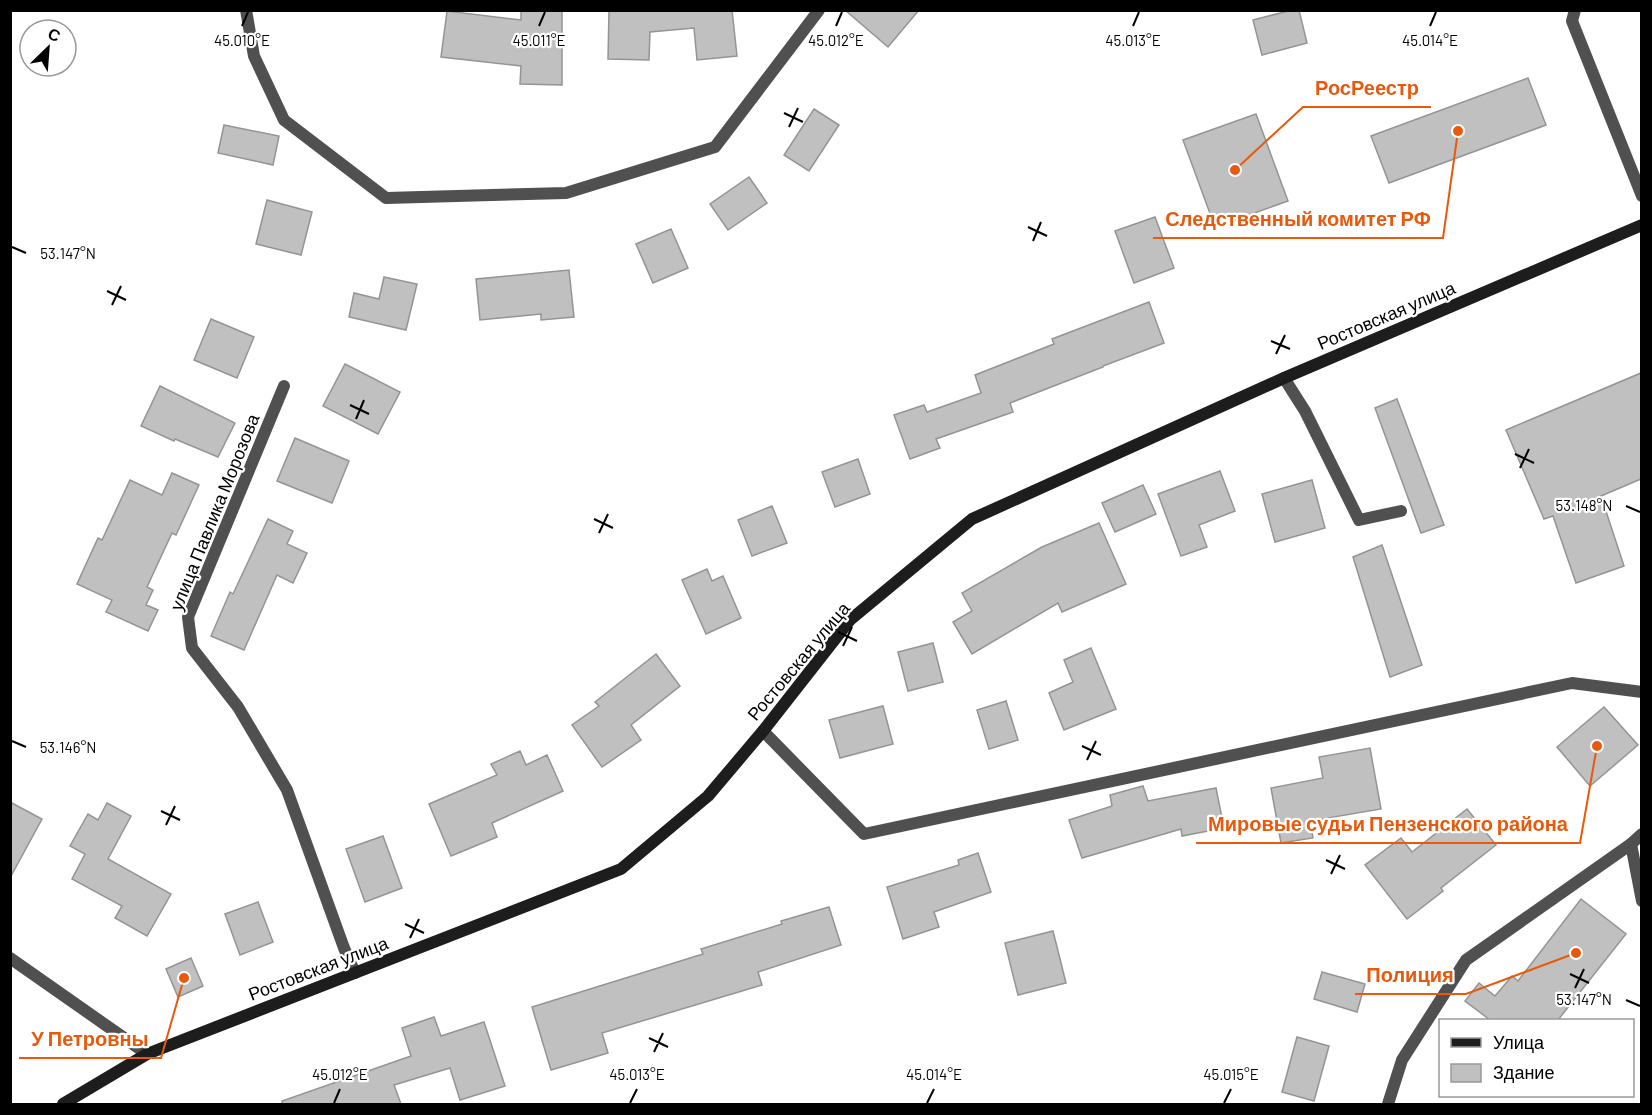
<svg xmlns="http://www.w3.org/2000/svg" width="1652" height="1115" font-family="Barlow,sans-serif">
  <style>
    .building { fill: #c0c0c0; stroke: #949494; stroke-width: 1.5 }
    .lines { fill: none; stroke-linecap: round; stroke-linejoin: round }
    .lane { stroke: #505050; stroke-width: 12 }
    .street { stroke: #505050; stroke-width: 12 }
    .secondary { stroke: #1d1d1d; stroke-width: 12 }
    .ticks { fill: none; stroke: #000; stroke-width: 2 }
    .labels { text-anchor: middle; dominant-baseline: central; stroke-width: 4.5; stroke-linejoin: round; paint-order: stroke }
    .street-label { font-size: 18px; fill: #000; stroke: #fff }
    .ticks-label { font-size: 15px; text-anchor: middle; fill: #000; stroke: #fff; stroke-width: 4.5; stroke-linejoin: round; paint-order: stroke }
    .leader { fill: none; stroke: #e8590c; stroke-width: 2 }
    .callout-dot { fill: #e8590c; stroke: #fff; stroke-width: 2 }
    .callout-label { font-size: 20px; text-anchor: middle; font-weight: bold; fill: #e8590c; stroke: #fff; stroke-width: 4.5; stroke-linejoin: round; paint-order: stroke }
  </style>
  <rect width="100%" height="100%" fill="#fff"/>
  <g class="building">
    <path d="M 521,10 L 562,10 L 562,85 L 520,84 L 521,66 L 441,57 L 447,11 L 521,20 Z"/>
    <path d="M 609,10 L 732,10 L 737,56 L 697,60 L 694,28 L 650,32 L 649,60 L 608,59 Z"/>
    <path d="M 845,10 L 919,10 L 888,47 Z"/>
    <path d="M 1292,10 L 1299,10 L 1307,43 L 1262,55 L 1253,20 Z"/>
    <path d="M 1528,78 L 1546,125 L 1389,183 L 1371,136 Z"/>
    <path d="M 814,109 L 839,125 L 809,171 L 784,155 Z"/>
    <path d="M 1256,114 L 1288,201 L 1215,227 L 1183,140 Z"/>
    <path d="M 224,125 L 279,136 L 273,165 L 218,153 Z"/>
    <path d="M 749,177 L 767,203 L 728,230 L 710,204 Z"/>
    <path d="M 267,200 L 312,212 L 301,255 L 256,244 Z"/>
    <path d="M 1155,217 L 1174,268 L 1134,283 L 1115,231 Z"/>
    <path d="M 671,229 L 688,268 L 653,283 L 636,244 Z"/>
    <path d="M 569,270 L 574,317 L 541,320 L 541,314 L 480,320 L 476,279 Z"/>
    <path d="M 384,277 L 417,284 L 406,330 L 349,317 L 354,293 L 379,299 Z"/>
    <path d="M 1149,302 L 1164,343 L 1103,366 L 1103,367 L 1010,403 L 1013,412 L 936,439 L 940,448 L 910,459 L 894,415 L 924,405 L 927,412 L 981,393 L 975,375 L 1054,344 L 1052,339 Z"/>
    <path d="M 211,319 L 254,337 L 237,378 L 194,360 Z"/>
    <path d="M 345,364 L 400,392 L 378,434 L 323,406 Z"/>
    <path d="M 1641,373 L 1641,479 L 1601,496 L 1624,566 L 1576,583 L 1553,516 L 1544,519 L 1506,430 Z"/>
    <path d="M 160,386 L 235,423 L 218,457 L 175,439 L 174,441 L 141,426 Z"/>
    <path d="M 1397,399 L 1444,525 L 1421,533 L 1375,408 Z"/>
    <path d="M 295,438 L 349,461 L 332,503 L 277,481 Z"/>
    <path d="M 858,459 L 870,494 L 835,507 L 822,472 Z"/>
    <path d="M 1220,471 L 1235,511 L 1199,525 L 1207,547 L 1181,556 L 1158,494 Z"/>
    <path d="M 172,473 L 199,485 L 176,535 L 172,533 L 147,587 L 153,590 L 146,605 L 158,610 L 148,631 L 106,612 L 112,600 L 77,584 L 98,538 L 102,540 L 130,480 L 162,495 Z"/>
    <path d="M 1312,480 L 1325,528 L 1275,542 L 1262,494 Z"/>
    <path d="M 1143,485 L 1156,514 L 1115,532 L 1102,503 Z"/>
    <path d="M 772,506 L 787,543 L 752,556 L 738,520 Z"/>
    <path d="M 268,519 L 293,531 L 287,544 L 307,553 L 293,583 L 277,575 L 244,650 L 211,636 L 230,592 L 233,594 Z"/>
    <path d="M 1099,523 L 1126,584 L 1062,612 L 1058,603 L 972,654 L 953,622 L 972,611 L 962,593 L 1042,547 Z"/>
    <path d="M 1382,545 L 1422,665 L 1390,677 L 1353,557 Z"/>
    <path d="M 707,569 L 712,581 L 723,576 L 741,618 L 706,634 L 682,580 Z"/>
    <path d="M 933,643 L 943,682 L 908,691 L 898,652 Z"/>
    <path d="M 1091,648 L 1116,709 L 1064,730 L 1049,693 L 1073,682 L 1064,660 Z"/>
    <path d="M 656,654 L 680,686 L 631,725 L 641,740 L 602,767 L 572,725 L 599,706 L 595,702 Z"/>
    <path d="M 1006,701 L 1018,740 L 989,749 L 977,710 Z"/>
    <path d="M 883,706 L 893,744 L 840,758 L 829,720 Z"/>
    <path d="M 1604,707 L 1638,745 L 1590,786 L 1557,747 Z"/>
    <path d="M 1370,748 L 1381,809 L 1310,821 L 1313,838 L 1281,843 L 1271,788 L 1323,778 L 1319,757 Z"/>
    <path d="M 520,751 L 526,765 L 547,755 L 563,791 L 492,823 L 497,837 L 451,856 L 429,804 L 497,775 L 491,764 Z"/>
    <path d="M 1143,786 L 1148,801 L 1216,788 L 1224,828 L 1182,836 L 1181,829 L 1082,858 L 1069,820 L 1112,806 L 1110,795 Z"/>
    <path d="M 10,802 L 42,819 L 10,878 Z"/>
    <path d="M 107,803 L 131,816 L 108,859 L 171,894 L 147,936 L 115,918 L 122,906 L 72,879 L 85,854 L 70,846 L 88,814 L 98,820 Z"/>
    <path d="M 1467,809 L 1496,845 L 1441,888 L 1443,891 L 1407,919 L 1365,865 L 1401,838 L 1412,852 Z"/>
    <path d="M 383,836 L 402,888 L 365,902 L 346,849 Z"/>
    <path d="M 978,853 L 991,892 L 934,912 L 939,927 L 903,939 L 887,887 L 959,865 L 958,860 Z"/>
    <path d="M 1581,899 L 1626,934 L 1558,1020 L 1490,1020 L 1465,1001 L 1479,983 L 1495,996 L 1512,976 L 1518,981 Z"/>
    <path d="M 258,902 L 273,942 L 240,955 L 225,914 Z"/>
    <path d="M 829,907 L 841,945 L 758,972 L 762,985 L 602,1033 L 608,1053 L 551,1070 L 532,1007 L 703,954 L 701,949 L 782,924 L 781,921 Z"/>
    <path d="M 1053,931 L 1066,983 L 1018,995 L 1005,943 Z"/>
    <path d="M 191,958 L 203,986 L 178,997 L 166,969 Z"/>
    <path d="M 1322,972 L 1365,984 L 1357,1012 L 1314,999 Z"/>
    <path d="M 434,1017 L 441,1036 L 484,1022 L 505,1086 L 460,1100 L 450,1068 L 394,1085 L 401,1104 L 282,1104 L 282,1101 L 411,1056 L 402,1028 Z"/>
    <path d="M 1297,1037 L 1329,1046 L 1314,1101 L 1282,1092 Z"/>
  </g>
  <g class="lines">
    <g class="lane">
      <path d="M 1575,10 L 1572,21 L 1642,196"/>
      <path d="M 1284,378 L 1305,411 L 1359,520 L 1401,511"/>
      <path d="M 763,731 L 864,834 L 1572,683 L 1642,692"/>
    </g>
    <g class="street">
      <path d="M 246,10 L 254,56 L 284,120 L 386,198 L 566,193 L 715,147 L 819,10"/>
      <path d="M 284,386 L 188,617 L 192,648 L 238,707 L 287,790 L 344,948 L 355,973"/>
      <path d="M 1631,844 L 1642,901"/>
      <path d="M 10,958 L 147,1054"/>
      <path d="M 1388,1104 L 1402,1060 L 1466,960 L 1631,844 L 1642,834"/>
    </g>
    <path class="secondary" d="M 63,1104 L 147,1054 L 621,869 L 708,796 L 763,731 L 850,620 L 972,519 L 1284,378 L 1642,225"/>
  </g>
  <path class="ticks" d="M 242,26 L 248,12M 539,26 L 545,12M 836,26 L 842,12M 1133,26 L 1139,12M 1430,26 L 1436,12M 784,113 L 803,122M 789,127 L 798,108M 1028,227 L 1047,236M 1033,241 L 1041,222M 12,247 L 26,253M 107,291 L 126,300M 112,305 L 121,286M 1271,341 L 1290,349M 1276,354 L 1285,335M 350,405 L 369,414M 356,419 L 364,400M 1515,454 L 1534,463M 1520,468 L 1529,449M 1626,506 L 1640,512M 594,519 L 613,528M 599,533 L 608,514M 838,632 L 857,641M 843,646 L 852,627M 12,741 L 26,747M 1082,746 L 1101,755M 1087,760 L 1096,741M 161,811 L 180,820M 166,825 L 175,806M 1326,860 L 1345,869M 1331,874 L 1340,855M 405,924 L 424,933M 410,938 L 419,919M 1570,974 L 1589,983M 1575,988 L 1584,969M 1626,1000 L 1640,1006M 649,1038 L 668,1047M 654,1052 L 663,1033M 334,1103 L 340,1089M 630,1103 L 637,1089M 927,1103 L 934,1089M 1224,1103 L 1231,1089"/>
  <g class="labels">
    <g class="street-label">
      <text transform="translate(1386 315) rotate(-23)">Ростовская улица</text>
      <text transform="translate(214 512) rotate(-68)">улица Павлика Морозова</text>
      <text transform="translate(798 661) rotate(-50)">Ростовская улица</text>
      <text transform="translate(318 968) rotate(-21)">Ростовская улица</text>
    </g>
  </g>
  <g class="ticks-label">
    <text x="242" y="46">45.010°E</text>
    <text x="539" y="46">45.011°E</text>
    <text x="836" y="46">45.012°E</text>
    <text x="1133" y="46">45.013°E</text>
    <text x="1430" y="46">45.014°E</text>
    <text x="68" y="259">53.147°N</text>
    <text x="1584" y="511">53.148°N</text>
    <text x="68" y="753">53.146°N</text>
    <text x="1584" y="1005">53.147°N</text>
    <text x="340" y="1080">45.012°E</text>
    <text x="637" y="1080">45.013°E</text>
    <text x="934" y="1080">45.014°E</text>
    <text x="1231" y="1080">45.015°E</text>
  </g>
  <path class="leader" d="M1235 170L1303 107H1431M1458 131L1443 238H1153M1597 746L1580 843H1196M1576 953L1466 994H1355M184 978L161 1058H19"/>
  <g class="callout-dot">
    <circle cx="1235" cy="170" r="6"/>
    <circle cx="1458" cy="131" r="6"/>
    <circle cx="1597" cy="746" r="6"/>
    <circle cx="1576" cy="953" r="6"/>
    <circle cx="184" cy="978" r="6"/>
  </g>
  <g class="callout-label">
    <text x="1367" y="95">РосРеестр</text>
    <text x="1298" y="226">Следственный комитет РФ</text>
    <text x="1388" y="831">Мировые судьи Пензенского района</text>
    <text x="1410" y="982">Полиция</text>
    <text x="90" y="1046">У Петровны</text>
  </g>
  <rect width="1652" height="1115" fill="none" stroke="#000000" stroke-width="24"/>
  <rect x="1439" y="1019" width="195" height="78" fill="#ffffff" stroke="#999999" stroke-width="1.5"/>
  <rect x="1451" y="1038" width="30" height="9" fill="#1d1d1d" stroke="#999999" stroke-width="1.5"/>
  <text x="1493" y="1049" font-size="18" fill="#000000">Улица</text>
  <rect x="1451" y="1064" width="30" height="18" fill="#c0c0c0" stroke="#999999" stroke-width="1.5"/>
  <text x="1493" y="1079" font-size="18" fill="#000000">Здание</text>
  <g transform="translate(48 48) rotate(25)"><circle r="28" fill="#ffffff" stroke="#999999" stroke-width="1.5"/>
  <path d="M0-4.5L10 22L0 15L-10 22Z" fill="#000000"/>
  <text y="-9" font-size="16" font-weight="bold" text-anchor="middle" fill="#000000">С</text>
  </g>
</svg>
